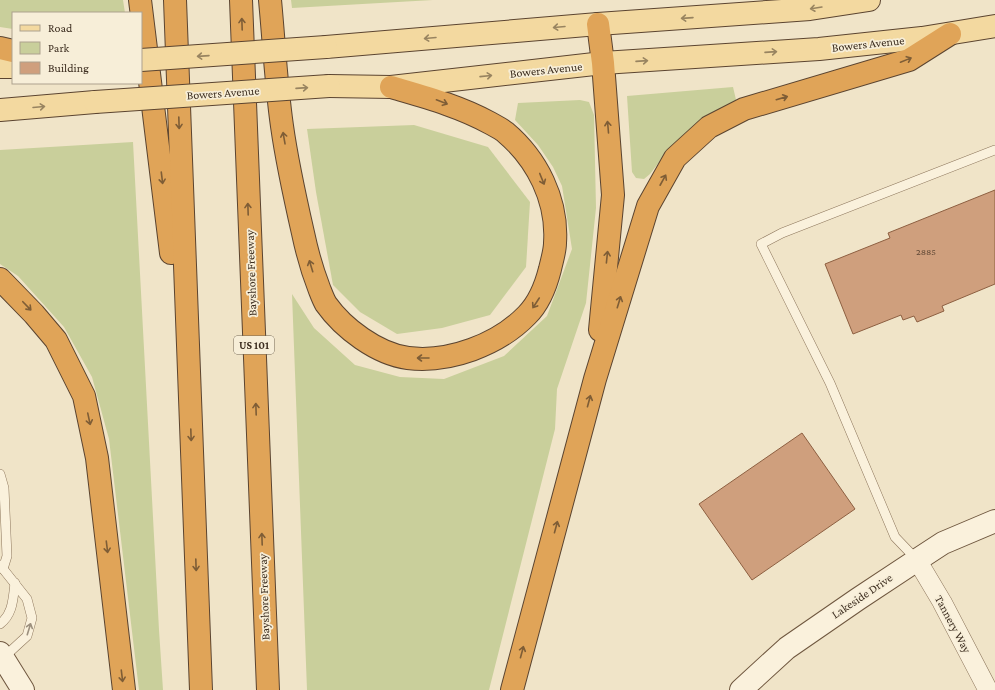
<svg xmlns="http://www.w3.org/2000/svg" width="995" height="690" font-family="'Crimson Pro',serif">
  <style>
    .green { fill: #c9cf9b }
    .building { fill: #cf9f7d; stroke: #8d5f41 }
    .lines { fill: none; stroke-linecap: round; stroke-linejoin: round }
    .lane-casing { stroke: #8d765c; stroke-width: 10 }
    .street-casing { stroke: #8d765c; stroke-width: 20 }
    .secondary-casing { stroke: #6f573f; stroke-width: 24 }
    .primary-casing { stroke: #5b4430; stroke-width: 24 }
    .highway-casing { stroke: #5b4430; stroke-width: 24 }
    .lane { stroke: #faf1dc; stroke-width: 9 }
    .street { stroke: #faf1dc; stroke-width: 19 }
    .secondary { stroke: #faf1dc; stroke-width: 22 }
    .primary { stroke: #f3d9a0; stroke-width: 22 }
    .highway { stroke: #e0a458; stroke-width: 22 }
    .primary-bridge-casing { stroke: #5b4430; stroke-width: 24; stroke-linecap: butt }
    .primary-bridge { stroke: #f3d9a0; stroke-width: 22 }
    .oneway { stroke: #988460 }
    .oneway2 { stroke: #7e5d36 }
    .oneway3 { stroke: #9c907e }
    .labels { text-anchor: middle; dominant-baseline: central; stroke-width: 3.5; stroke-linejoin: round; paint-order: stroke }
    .number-label { font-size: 10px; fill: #624a37 }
    .shield { fill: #f7eed8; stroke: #756857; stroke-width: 1 }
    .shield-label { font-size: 11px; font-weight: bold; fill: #3d2e20 }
    .street-label { font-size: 12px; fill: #3d2e20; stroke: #f7eed8 }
  </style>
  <rect width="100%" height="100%" fill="#f0e4c8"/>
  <g class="green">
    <path d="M 0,0 L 123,0 L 125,13 L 13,13 L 13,29 L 0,27 Z"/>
    <path d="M 291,0 L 433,0 L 292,8 Z"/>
    <path d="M 733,87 L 737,104 L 663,157 L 650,174 L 644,179 L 636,178 L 632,172 L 627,96 Z"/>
    <path d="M 580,100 L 589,102 L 594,115 L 596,208 L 586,303 L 557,389 L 555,429 L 489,690 L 307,690 L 292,294 L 314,328 L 355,365 L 400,377 L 444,379 L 504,356 L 547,316 L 572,249 L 562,186 L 553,167 L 538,145 L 515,120 L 518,103 Z"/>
    <path d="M 414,125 L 488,147 L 530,202 L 526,267 L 490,315 L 442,328 L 397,334 L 360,312 L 333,285 L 316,192 L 307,129 Z"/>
    <path d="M 133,142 L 159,630 L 163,690 L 139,690 L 109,439 L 92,377 L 64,327 L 18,276 L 0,264 L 0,150 Z"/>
  </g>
  <g class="building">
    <path d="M 995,190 L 995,284 L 942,306 L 944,311 L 917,322 L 914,316 L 903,320 L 901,315 L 853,334 L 825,264 L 890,238 L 888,233 Z"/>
    <path d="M 802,433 L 855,509 L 752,580 L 699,504 Z"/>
  </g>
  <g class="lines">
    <g class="lane-casing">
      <g id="lane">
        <path d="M 0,474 L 4,488 L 7,556 L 3,569"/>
        <path d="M 917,560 L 895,537 L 830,383 L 761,244 L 782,233 L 995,150"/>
        <path d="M 0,565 L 27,599 L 32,618 L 27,636 L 3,658"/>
        <path d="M 0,624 C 13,614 13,599 15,583"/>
      </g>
    </g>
    <g class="street-casing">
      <path id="street" d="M 917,560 L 942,602 L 988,690"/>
    </g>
    <g class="secondary-casing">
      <g id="secondary">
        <path d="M 0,653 L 23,690"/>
        <path d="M 741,690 L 787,648 L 858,599 L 917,560 L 943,543 L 995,521"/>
      </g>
    </g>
    <g class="primary-casing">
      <g id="primary">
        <path d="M 326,47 L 598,24 L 810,9 L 869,0"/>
        <path d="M 0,67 L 13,67"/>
        <path d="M 329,86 L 391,87 L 603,63 L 819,49 L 922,38 L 995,26"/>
        <path d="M 0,110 L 95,102"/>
      </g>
    </g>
    <g class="highway-casing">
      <g id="highway">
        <path d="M 140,0 L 171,253"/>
        <path d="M 175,0 L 201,690"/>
        <path d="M 241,0 L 268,690"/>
        <path d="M 270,0 C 274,42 276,84 282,126 C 287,162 295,198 303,233 C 307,252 312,270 319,288 C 321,293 323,299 326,304 C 343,328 377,354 408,358 C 449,363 498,345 527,315 C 539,303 546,285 550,269 C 552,260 555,251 555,243 C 558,200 537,159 505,132 C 500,128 495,126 490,123 C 459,106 425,97 391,87"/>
        <path d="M 598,24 L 603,63 L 613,195 L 600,330"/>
        <path d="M 0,48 L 13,51"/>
        <path d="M 0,279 L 34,314 L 56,340 L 84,396 L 97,458 L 124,690"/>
        <path d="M 512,690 L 595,379 L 648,206 L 675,158 L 709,127 L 744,109 L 909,60 L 950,34"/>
      </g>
    </g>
    <use href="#lane" class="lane"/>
    <use href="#street" class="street"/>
    <use href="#secondary" class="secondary"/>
    <use href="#primary" class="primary"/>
    <use href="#highway" class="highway"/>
    <g class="primary-bridge-casing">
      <g id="primary-bridge">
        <path d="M 141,60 L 326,47"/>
        <path d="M 95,102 L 329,86"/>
      </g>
    </g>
    <use href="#primary-bridge" class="primary-bridge"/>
  </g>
  <defs><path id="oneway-shaft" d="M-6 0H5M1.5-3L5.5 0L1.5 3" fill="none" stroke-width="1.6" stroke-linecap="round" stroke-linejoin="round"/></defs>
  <g class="oneway">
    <use href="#oneway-shaft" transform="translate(816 8) rotate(171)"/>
    <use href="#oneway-shaft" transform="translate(687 18) rotate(176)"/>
    <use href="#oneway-shaft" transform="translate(559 27) rotate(175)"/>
    <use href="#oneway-shaft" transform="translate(430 38) rotate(175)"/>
    <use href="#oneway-shaft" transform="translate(771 52) rotate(-4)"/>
    <use href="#oneway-shaft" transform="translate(203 56) rotate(176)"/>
    <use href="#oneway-shaft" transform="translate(642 61) rotate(-4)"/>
    <use href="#oneway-shaft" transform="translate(486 76) rotate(-6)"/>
    <use href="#oneway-shaft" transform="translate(302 88) rotate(-4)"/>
    <use href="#oneway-shaft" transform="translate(39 107) rotate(-5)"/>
  </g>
  <g class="oneway2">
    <use href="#oneway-shaft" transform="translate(242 24) rotate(-92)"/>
    <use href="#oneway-shaft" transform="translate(906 60) rotate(-22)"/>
    <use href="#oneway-shaft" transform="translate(782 98) rotate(-16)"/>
    <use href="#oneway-shaft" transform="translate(442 102) rotate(21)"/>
    <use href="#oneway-shaft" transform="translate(179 123) rotate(88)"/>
    <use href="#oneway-shaft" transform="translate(608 127) rotate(-95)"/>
    <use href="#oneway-shaft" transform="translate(284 138) rotate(-100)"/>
    <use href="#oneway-shaft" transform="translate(162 178) rotate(83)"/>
    <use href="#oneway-shaft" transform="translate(542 179) rotate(68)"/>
    <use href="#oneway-shaft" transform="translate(663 180) rotate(-61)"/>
    <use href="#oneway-shaft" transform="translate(248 209) rotate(-92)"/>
    <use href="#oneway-shaft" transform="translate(607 257) rotate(-84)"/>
    <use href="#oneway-shaft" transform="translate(311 266) rotate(-107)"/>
    <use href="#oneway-shaft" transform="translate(619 302) rotate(-73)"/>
    <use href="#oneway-shaft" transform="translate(536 303) rotate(123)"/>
    <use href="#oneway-shaft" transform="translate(27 306) rotate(46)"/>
    <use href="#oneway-shaft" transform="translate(423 358) rotate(180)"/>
    <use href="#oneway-shaft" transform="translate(589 401) rotate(-75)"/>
    <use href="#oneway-shaft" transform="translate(256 409) rotate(-92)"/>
    <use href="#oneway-shaft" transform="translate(89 419) rotate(78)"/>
    <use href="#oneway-shaft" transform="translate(191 435) rotate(88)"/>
    <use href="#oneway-shaft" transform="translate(556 527) rotate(-75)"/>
    <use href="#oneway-shaft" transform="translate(262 539) rotate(-92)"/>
    <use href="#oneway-shaft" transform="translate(107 547) rotate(83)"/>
    <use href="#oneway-shaft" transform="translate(196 565) rotate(88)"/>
    <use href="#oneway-shaft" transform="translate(522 652) rotate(-75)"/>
    <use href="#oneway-shaft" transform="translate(122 676) rotate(83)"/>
  </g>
  <use class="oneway3" href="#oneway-shaft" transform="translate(29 629) rotate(-73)"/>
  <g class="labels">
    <g class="number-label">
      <text x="926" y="251">2885</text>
    </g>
    <rect class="shield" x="234" y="336" width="40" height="18" rx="3"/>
    <g class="shield-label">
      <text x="254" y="345">US 101</text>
    </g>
    <g class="street-label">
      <text transform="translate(868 44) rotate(-6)">Bowers Avenue</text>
      <text transform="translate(546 70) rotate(-6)">Bowers Avenue</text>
      <text transform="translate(223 93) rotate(-4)">Bowers Avenue</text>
      <text transform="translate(251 273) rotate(-92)">Bayshore Freeway</text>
      <text transform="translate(862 596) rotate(-34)">Lakeside Drive</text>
      <text transform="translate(264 597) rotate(-92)">Bayshore Freeway</text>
      <text transform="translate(953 624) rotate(62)">Tannery Way</text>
    </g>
  </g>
  <rect x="12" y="12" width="130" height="72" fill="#f7eed8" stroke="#ada18e"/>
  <rect x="20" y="25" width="20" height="6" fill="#f3d9a0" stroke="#ada18e"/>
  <text x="48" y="32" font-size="12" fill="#3d2e20">Road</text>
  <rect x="20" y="42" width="20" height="12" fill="#c9cf9b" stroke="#ada18e"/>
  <text x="48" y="52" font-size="12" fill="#3d2e20">Park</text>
  <rect x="20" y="62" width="20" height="12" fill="#cf9f7d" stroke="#ada18e"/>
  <text x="48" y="72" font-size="12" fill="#3d2e20">Building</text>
</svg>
